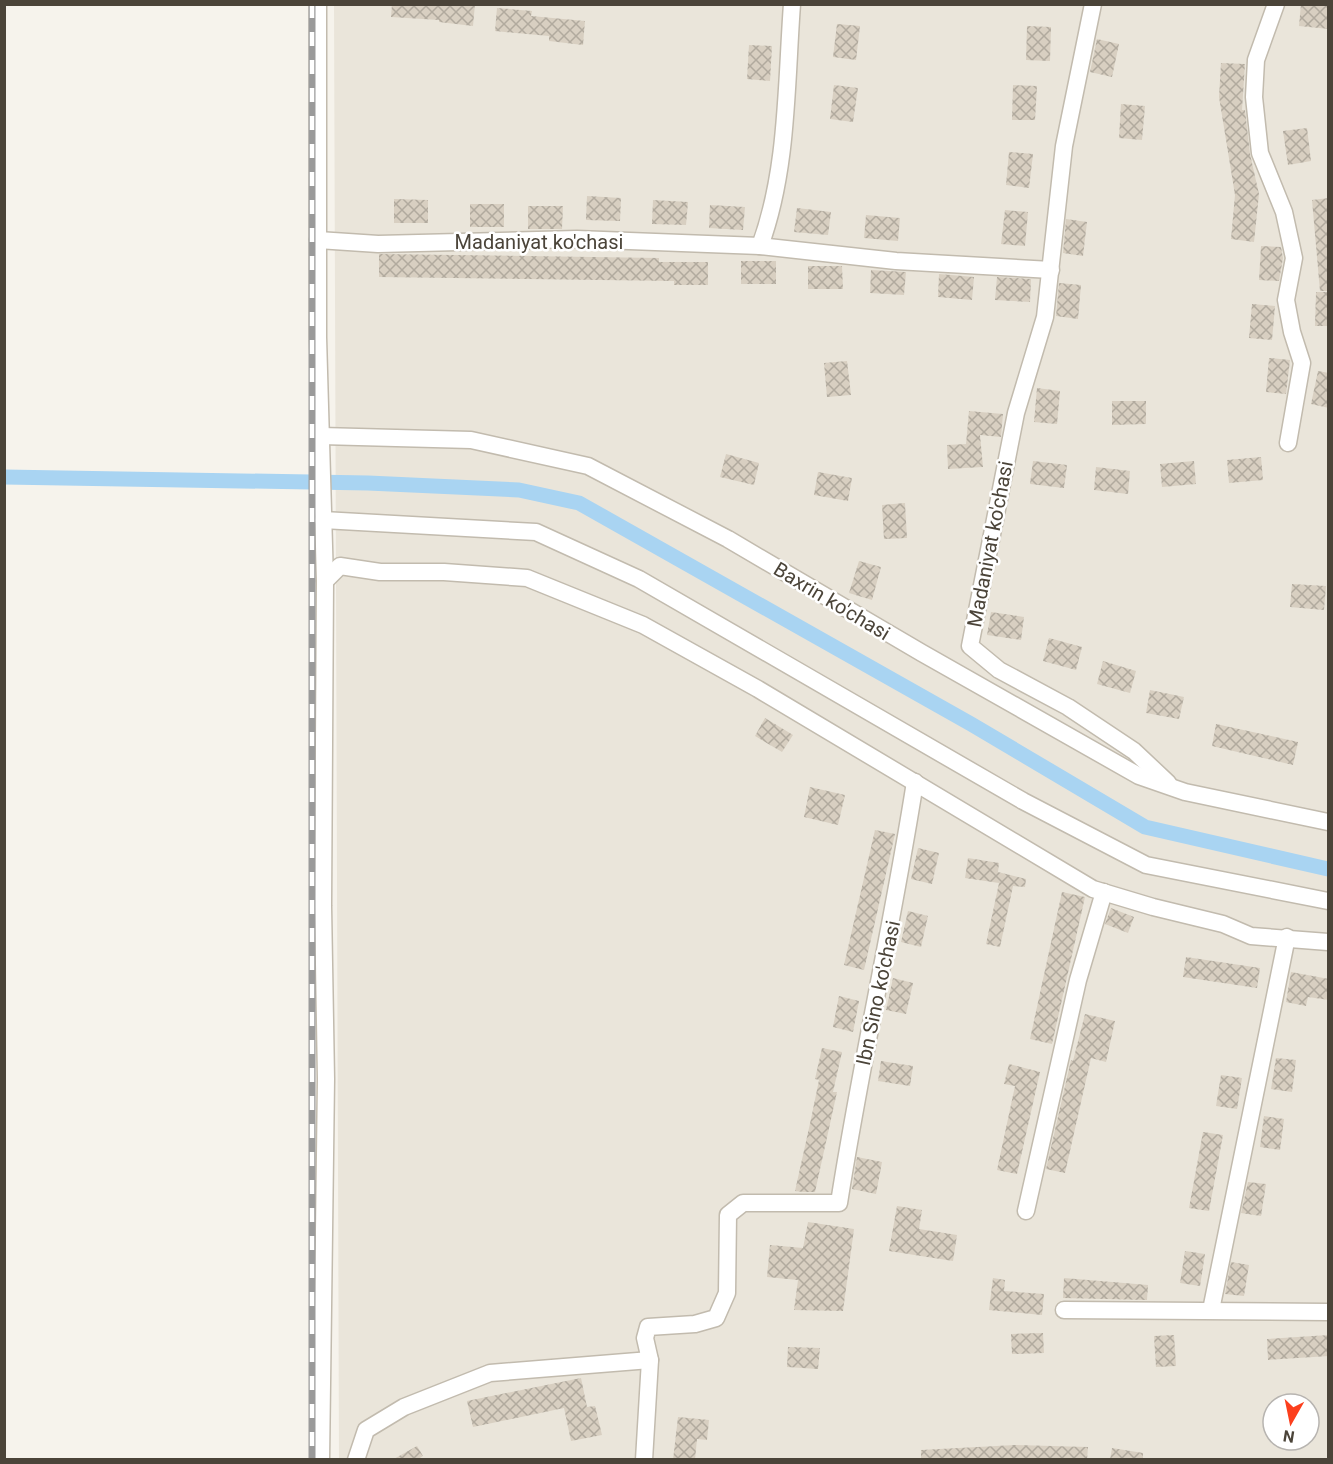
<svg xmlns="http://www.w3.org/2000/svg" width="1333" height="1464" font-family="Roboto,sans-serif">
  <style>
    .residential { fill: #eae5da; fill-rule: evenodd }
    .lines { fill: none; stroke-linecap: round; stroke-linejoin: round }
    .canal { stroke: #a9d4f2; stroke-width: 15 }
    .building { fill: url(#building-cross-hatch) }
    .minor-casing { stroke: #c2bbae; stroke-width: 19 }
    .minor { stroke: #fff; stroke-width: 16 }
    .rail-casing { stroke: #9a9a9a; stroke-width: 7 }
    .rail { stroke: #fff; stroke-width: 4.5; stroke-dasharray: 14; stroke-linecap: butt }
    .labels { text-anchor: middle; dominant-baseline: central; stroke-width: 5; stroke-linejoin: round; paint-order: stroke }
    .street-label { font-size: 20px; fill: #4b4439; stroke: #fff }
  </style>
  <defs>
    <pattern id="building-cross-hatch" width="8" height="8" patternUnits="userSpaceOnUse" patternTransform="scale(1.5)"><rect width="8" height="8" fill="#d8cfc1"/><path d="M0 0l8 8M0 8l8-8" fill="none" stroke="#b1aa9e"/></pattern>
  </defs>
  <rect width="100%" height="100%" fill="#f6f3ec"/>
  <path class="residential" d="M 334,5 L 1328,5 L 1328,1459 L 339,1459 ZM 1273,1404 L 1309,1404 L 1309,1440 L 1273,1440 Z"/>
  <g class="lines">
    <path class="canal" d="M 4,477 L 368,483 L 519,490 L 579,503 L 971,724 L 1145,827 L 1328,869"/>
  </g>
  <g class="building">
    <path d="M 392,4 L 475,4 L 473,26 L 439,22 L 439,20 L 391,17 Z"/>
    <path d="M 1301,4 L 1329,6 L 1329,29 L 1299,26 Z"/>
    <path d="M 497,8 L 532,11 L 531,16 L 585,21 L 583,45 L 549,41 L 549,36 L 495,31 Z"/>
    <path d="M 837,24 L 860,26 L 856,60 L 833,57 Z"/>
    <path d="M 1027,26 L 1051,27 L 1050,61 L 1026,60 Z"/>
    <path d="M 1097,39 L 1119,44 L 1112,77 L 1090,72 Z"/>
    <path d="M 749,45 L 772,46 L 770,81 L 747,79 Z"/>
    <path d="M 1221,63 L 1245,64 L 1242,110 L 1245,110 L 1250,154 L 1259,194 L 1254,242 L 1231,239 L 1235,195 L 1219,97 Z"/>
    <path d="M 834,85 L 858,88 L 853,122 L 830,119 Z"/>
    <path d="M 1013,85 L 1037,86 L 1035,120 L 1012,120 Z"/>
    <path d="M 1121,104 L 1145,106 L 1142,140 L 1119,138 Z"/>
    <path d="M 1307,128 L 1311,161 L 1288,165 L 1283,131 Z"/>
    <path d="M 1009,152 L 1033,154 L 1029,188 L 1006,185 Z"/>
    <path d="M 587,196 L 621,198 L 620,221 L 586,220 Z"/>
    <path d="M 1329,198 L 1329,291 L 1320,291 L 1312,200 Z"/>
    <path d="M 394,199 L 428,200 L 428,223 L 394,223 Z"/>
    <path d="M 653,200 L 688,202 L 686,225 L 652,224 Z"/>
    <rect x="470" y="204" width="34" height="23"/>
    <path d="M 710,205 L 745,207 L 743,230 L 709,228 Z"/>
    <path d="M 528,206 L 563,206 L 562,229 L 528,229 Z"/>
    <path d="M 797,208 L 831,212 L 828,235 L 794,232 Z"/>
    <path d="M 1005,210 L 1028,212 L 1025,246 L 1001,244 Z"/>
    <path d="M 866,215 L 900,218 L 898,241 L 864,238 Z"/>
    <path d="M 1066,219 L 1087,222 L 1083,256 L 1063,253 Z"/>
    <path d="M 1261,246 L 1281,247 L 1283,258 L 1279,281 L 1259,280 Z"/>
    <path d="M 379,254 L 659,258 L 659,262 L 708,262 L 708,285 L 674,285 L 674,281 L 379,277 Z"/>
    <rect x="741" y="261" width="35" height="23"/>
    <path d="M 808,266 L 842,266 L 843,289 L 808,289 Z"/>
    <path d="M 871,270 L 906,272 L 904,295 L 870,293 Z"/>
    <path d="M 939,274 L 974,277 L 972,300 L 938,297 Z"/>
    <path d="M 997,277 L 1031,279 L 1030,302 L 995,300 Z"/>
    <path d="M 1059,283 L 1081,285 L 1078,319 L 1056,316 Z"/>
    <path d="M 1316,292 L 1329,292 L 1329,326 L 1315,326 Z"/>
    <path d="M 1252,304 L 1275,306 L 1272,340 L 1249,338 Z"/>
    <path d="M 1269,358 L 1290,360 L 1286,394 L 1266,392 Z"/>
    <path d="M 847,361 L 851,395 L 827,397 L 824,363 Z"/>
    <path d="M 1318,371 L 1329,373 L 1329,408 L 1311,404 Z"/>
    <path d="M 1037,388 L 1060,391 L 1057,424 L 1034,422 Z"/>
    <path d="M 1112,401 L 1146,401 L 1146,424 L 1112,425 Z"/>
    <path d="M 969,411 L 1003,414 L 1001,437 L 980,435 L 983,467 L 948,469 L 947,445 L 966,444 Z"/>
    <path d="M 726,454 L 759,463 L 754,485 L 720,477 Z"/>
    <path d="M 1261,457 L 1263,480 L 1229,483 L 1227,460 Z"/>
    <path d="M 1033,461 L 1067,465 L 1064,488 L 1030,484 Z"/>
    <path d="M 1194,461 L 1196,484 L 1162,487 L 1160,464 Z"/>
    <path d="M 1096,467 L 1130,471 L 1128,494 L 1094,490 Z"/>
    <path d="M 818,472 L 852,478 L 848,501 L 814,495 Z"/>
    <path d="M 905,503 L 907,538 L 884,539 L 882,505 Z"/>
    <path d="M 859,561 L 881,567 L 872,600 L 849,593 Z"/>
    <path d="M 1292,584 L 1326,586 L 1324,610 L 1290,607 Z"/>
    <path d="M 991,612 L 1024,617 L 1021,640 L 987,635 Z"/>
    <path d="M 1049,638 L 1082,647 L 1076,670 L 1043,661 Z"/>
    <path d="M 1103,661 L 1136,671 L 1130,693 L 1097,684 Z"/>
    <path d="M 1150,690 L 1184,697 L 1179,719 L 1146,713 Z"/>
    <path d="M 765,718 L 793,735 L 782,752 L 755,736 Z"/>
    <path d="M 1216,724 L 1298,742 L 1293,765 L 1212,746 Z"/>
    <path d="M 810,787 L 845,795 L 838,825 L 804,817 Z"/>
    <path d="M 875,830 L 895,834 L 864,970 L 844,965 Z"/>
    <path d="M 918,848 L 939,853 L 932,884 L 911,879 Z"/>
    <path d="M 968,858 L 999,863 L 998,872 L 1026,879 L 1025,887 L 1013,886 L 1000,947 L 986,944 L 999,883 L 965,878 Z"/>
    <path d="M 1062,892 L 1085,897 L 1052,1044 L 1030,1039 Z"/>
    <path d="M 1111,908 L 1134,917 L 1128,933 L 1105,924 Z"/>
    <path d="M 908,911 L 928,916 L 921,947 L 901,942 Z"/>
    <path d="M 1186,957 L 1260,968 L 1257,988 L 1183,977 Z"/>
    <path d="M 1291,972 L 1329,979 L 1329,1000 L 1308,997 L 1306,1006 L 1286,1002 Z"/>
    <path d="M 893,978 L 913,983 L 906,1014 L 886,1010 Z"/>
    <path d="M 839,996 L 859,1001 L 853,1032 L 833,1027 Z"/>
    <path d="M 1085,1014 L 1115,1021 L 1106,1062 L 1091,1058 L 1065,1173 L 1046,1169 L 1071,1060 L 1073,1061 Z"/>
    <path d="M 822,1048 L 842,1052 L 833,1092 L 837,1092 L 815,1192 L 803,1192 L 795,1191 L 811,1119 L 819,1080 L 815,1079 Z"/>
    <path d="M 1276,1058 L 1296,1060 L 1292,1092 L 1271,1089 Z"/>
    <path d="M 881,1061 L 913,1066 L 910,1086 L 878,1081 Z"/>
    <path d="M 1009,1064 L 1040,1072 L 1017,1174 L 997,1170 L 1015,1086 L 1004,1084 Z"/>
    <path d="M 1221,1075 L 1242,1078 L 1237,1109 L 1216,1106 Z"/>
    <path d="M 1264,1116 L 1284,1119 L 1280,1150 L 1260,1147 Z"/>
    <path d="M 1203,1132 L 1223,1135 L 1209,1211 L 1189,1208 Z"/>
    <path d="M 857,1157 L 882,1162 L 876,1194 L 852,1189 Z"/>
    <path d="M 1248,1182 L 1266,1184 L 1261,1216 L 1241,1213 Z"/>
    <path d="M 897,1206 L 922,1210 L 919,1229 L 957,1235 L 953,1261 L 889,1251 Z"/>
    <path d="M 808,1222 L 854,1229 L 843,1311 L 794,1310 L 798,1280 L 767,1277 L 770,1245 L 803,1248 Z"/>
    <path d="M 1185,1251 L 1205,1254 L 1200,1286 L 1180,1283 Z"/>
    <path d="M 1231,1262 L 1249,1265 L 1244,1296 L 1225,1294 Z"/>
    <path d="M 993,1278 L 1005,1280 L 1004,1291 L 1044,1294 L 1042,1315 L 989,1310 Z"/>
    <path d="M 1064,1278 L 1148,1285 L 1147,1300 L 1063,1298 Z"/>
    <path d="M 1043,1333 L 1044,1353 L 1012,1354 L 1011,1334 Z"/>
    <path d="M 1174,1335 L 1176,1366 L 1156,1367 L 1154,1336 Z"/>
    <path d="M 1329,1335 L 1329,1356 L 1268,1360 L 1267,1339 Z"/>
    <path d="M 788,1347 L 820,1348 L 818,1369 L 787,1367 Z"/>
    <path d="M 581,1378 L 587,1407 L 595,1406 L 602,1435 L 571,1441 L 564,1408 L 473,1427 L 467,1401 Z"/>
    <path d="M 678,1417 L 709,1420 L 707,1440 L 697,1439 L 695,1460 L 673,1460 Z"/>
    <path d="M 1015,1445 L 1088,1447 L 1087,1460 L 921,1460 L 921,1450 Z"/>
    <path d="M 417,1446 L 423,1456 L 417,1460 L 392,1460 Z"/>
    <path d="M 1112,1448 L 1143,1453 L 1143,1460 L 1110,1460 Z"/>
  </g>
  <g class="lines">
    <g class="minor-casing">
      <g id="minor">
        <path d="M 318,4 L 318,337 L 325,581 L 323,906 L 326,1079 L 321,1460"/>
        <path d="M 1093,4 L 1064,146 L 1045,317 L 1016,413 L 970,646 L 999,670 L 1068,707 L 1134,751 L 1168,783"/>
        <path d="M 1276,4 L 1256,60 L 1254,97 L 1260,153 L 1284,212 L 1294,258 L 1286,300 L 1292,332 L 1302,363 L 1288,443"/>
        <path d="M 318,240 L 378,244 L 577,239 L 760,246 L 896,261 L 1051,270"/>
        <path d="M 760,246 C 788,170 786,85 792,4"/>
        <path d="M 321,436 L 471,440 L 588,466 L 728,539 L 922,653 L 1139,776 L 1185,792 L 1328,822"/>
        <path d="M 323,520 L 536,532 L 639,579 L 1023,801 L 1146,865 L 1328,901"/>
        <path d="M 325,581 L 340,566 L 380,572 L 444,572 L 527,578 L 643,625 L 758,689 L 1093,889 L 1153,907 L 1223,924 L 1251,936 L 1328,942"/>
        <path d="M 1026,1211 L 1078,980 L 1104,892"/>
        <path d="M 1064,1310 L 1328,1312"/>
        <path d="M 1211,1310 L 1287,937"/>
        <path d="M 356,1460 L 366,1430 L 404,1407 L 490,1373 L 650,1360"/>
        <path d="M 644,1460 L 650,1360 L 645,1338 L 648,1327 L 695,1324 L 716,1318 L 727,1293 L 728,1215 L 743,1203 L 839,1203 C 861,1062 893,923 915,782"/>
      </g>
    </g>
    <use href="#minor" class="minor"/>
    <g class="rail-casing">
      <path id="rail" d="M 312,4 L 312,1460"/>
    </g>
    <use href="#rail" class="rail"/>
  </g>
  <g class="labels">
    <g class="street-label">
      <text x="539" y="242">Madaniyat ko'chasi</text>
      <text transform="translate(990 544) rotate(-79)">Madaniyat ko'chasi</text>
      <text transform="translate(832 601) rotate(31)">Baxrin ko'chasi</text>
      <text transform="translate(878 993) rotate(-78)">Ibn Sino ko'chasi</text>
    </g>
  </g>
  <rect width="1333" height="1464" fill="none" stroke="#4b4439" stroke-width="12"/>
  <g transform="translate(1291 1422) rotate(189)"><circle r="28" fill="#ffffff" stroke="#b7b4b0" stroke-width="1.5"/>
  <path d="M0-4.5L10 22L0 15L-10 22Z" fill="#fc3f1d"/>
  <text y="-9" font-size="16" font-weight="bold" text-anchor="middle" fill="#4b4439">N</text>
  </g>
</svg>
